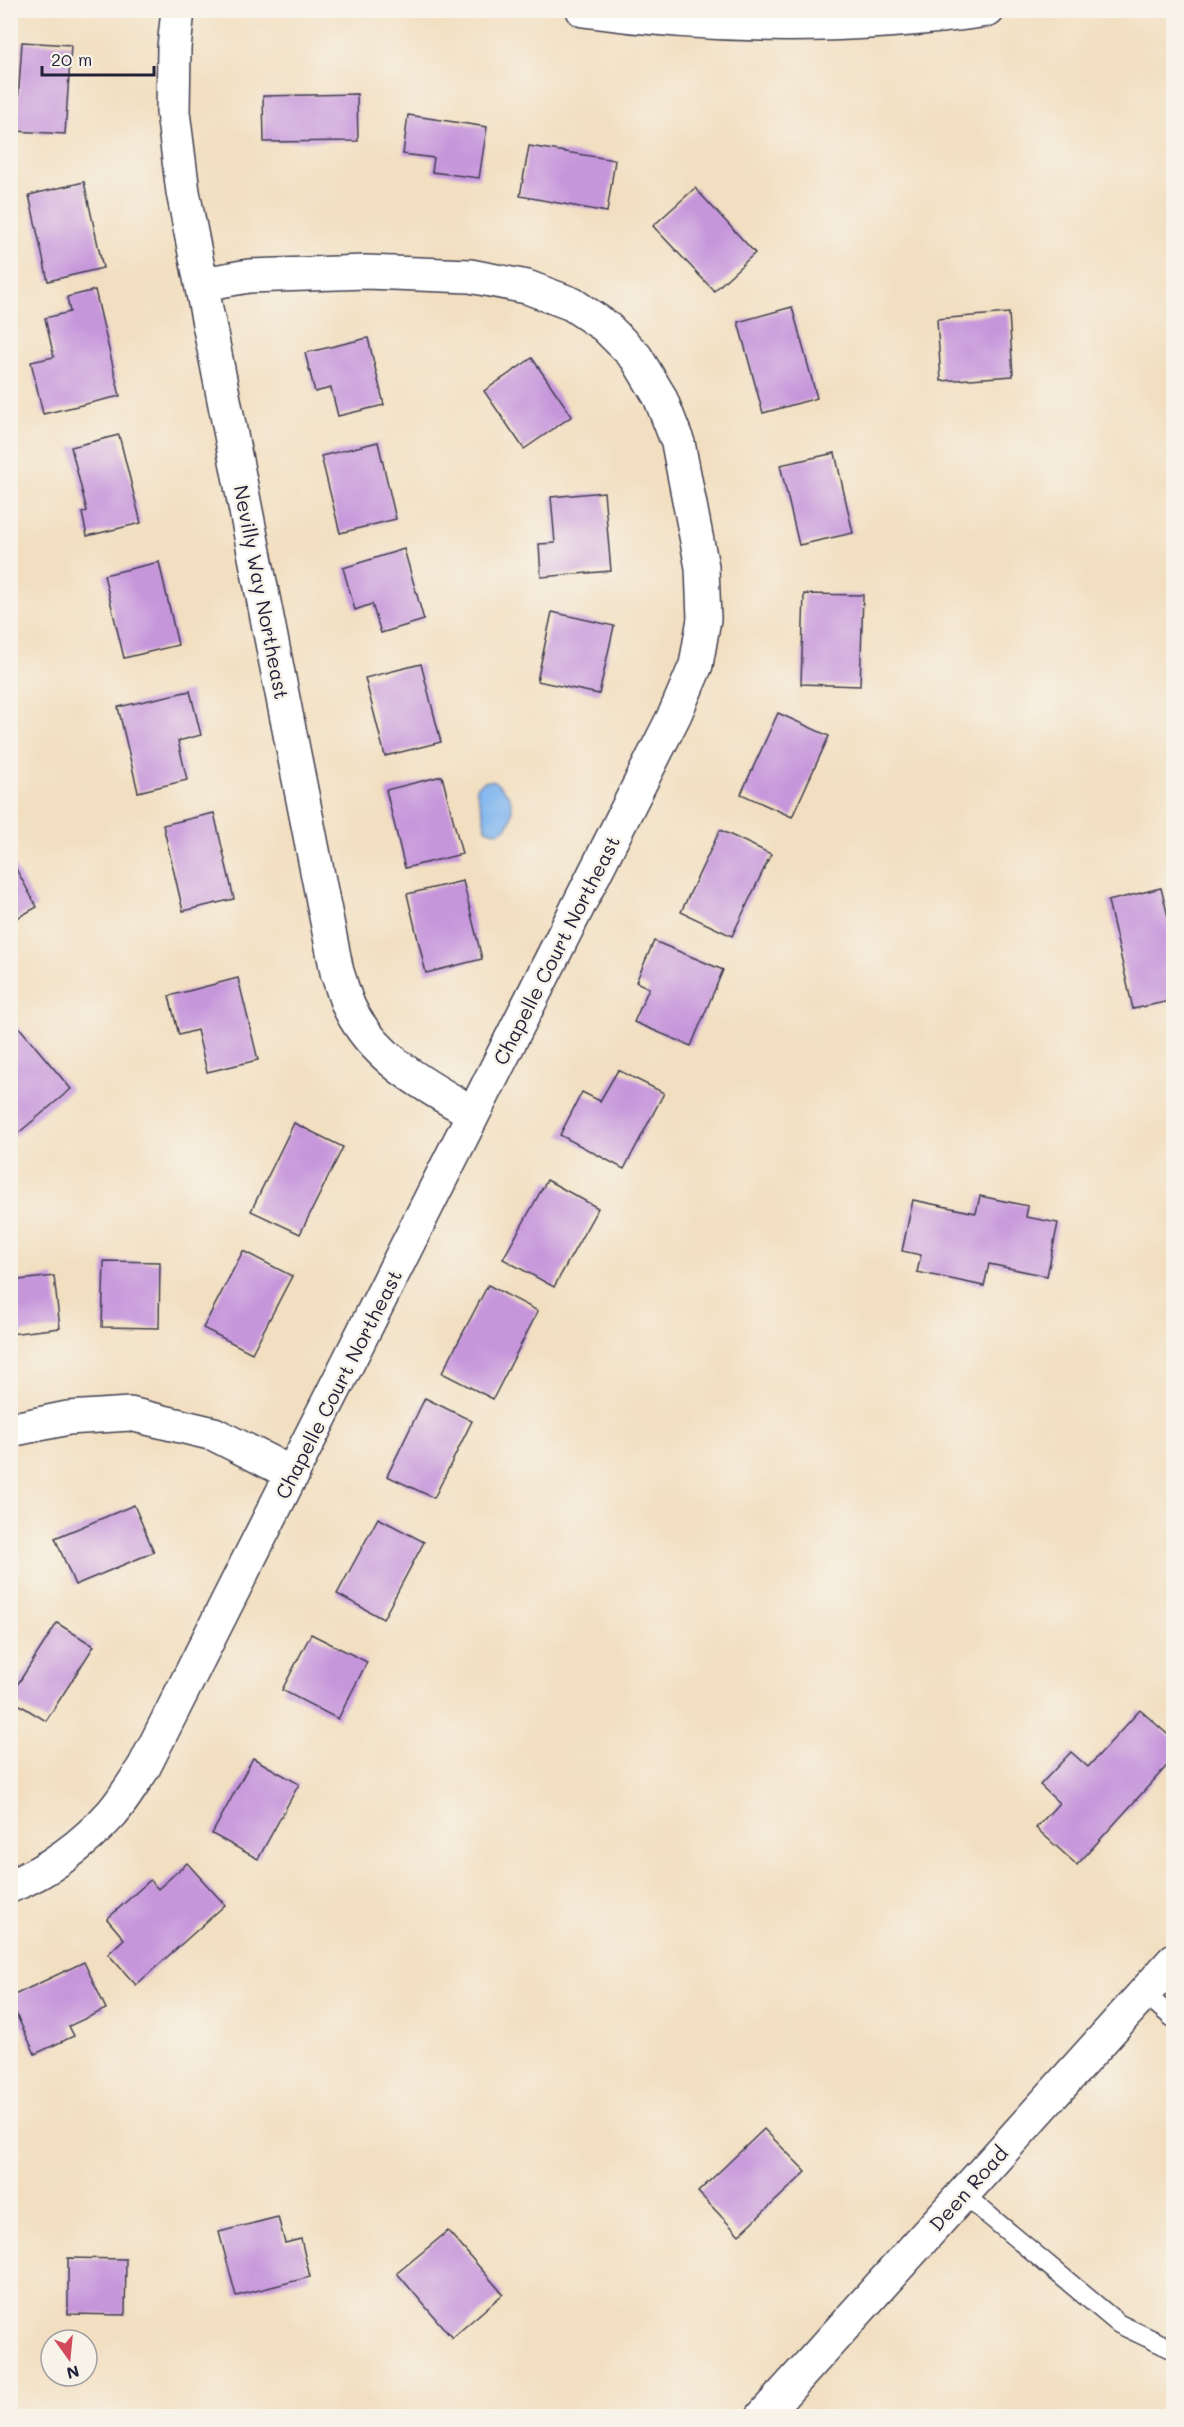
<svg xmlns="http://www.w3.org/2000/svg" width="1184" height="2427" font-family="Mali,sans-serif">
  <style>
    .water { fill: #81b6ef; stroke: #526c95; stroke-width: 1.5 }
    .building { fill: #c696db }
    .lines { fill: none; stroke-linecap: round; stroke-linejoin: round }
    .lane-casing { stroke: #413e4f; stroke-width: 21 }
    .street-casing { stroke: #413e4f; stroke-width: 36 }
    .secondary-casing { stroke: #413e4f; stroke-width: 36 }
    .lane { stroke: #fff; stroke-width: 18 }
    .street { stroke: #fff; stroke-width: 33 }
    .secondary { stroke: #fff; stroke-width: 33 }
    .labels { text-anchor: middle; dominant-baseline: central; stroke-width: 5; stroke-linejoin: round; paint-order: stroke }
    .street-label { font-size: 20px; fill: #22223b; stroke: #f7f3e8 }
  </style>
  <rect width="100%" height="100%" fill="#f7f3e8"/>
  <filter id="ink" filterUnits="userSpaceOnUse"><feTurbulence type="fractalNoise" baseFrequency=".0167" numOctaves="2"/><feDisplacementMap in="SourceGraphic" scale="12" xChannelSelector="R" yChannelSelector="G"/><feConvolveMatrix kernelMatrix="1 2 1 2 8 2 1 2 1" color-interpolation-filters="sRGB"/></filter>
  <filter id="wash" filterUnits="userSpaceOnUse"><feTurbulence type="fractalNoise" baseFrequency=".008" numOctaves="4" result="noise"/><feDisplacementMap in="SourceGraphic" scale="24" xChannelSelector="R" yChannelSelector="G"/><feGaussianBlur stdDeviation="1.35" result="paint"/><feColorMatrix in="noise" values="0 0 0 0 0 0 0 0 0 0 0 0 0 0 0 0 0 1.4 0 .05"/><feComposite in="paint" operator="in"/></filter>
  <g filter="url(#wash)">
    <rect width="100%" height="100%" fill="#f2dfc1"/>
    <path class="water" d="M 493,780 C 498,785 507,791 510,798 C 516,816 508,840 486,829 C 483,823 485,819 483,813 C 481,804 477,797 476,787 L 484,782 Z"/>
    <g id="blocks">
      <g class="building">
        <path d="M 22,42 L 71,45 L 65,134 L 16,131 Z"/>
        <path d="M 357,94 L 358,141 L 264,142 L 263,96 Z"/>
        <path d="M 408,115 L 487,127 L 479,178 L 432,172 L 434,158 L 403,154 Z"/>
        <path d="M 529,146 L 615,160 L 607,212 L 520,196 Z"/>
        <path d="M 84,182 L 103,268 L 48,281 L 29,195 Z"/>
        <path d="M 695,188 L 755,253 L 714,291 L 653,226 Z"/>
        <path d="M 95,290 L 120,396 L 43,414 L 31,362 L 54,357 L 45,318 L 70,312 L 67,297 Z"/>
        <path d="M 792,307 L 817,398 L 763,413 L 738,322 Z"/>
        <path d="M 1009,313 L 1013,376 L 941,381 L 937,319 Z"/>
        <path d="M 368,338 L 384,405 L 338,416 L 331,388 L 315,392 L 305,353 Z"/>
        <path d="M 532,358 L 572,416 L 524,449 L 484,391 Z"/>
        <path d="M 119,435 L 141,523 L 87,536 L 82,513 L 87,511 L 71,447 Z"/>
        <path d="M 378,442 L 396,519 L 340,533 L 321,456 Z"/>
        <path d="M 835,453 L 853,533 L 799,545 L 780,465 Z"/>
        <path d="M 604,492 L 611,571 L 541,577 L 539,544 L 555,543 L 551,497 Z"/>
        <path d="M 404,549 L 424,620 L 381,633 L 372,604 L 355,610 L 343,568 Z"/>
        <path d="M 159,562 L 178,645 L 124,658 L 104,575 Z"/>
        <path d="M 804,594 L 863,595 L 860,686 L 801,684 Z"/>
        <path d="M 552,612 L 614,626 L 599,694 L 537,681 Z"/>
        <path d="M 421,664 L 441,742 L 385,756 L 365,678 Z"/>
        <path d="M 190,691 L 201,735 L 178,741 L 187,780 L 138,792 L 118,707 Z"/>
        <path d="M 778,713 L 829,736 L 792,817 L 741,794 Z"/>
        <path d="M 442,776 L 462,854 L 405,868 L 386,790 Z"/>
        <path d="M 214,813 L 234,899 L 183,911 L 163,825 Z"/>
        <path d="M 720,830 L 771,854 L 732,936 L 681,912 Z"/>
        <path d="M 10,858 L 37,907 L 10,922 Z"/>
        <path d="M 463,881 L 482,959 L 426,973 L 407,894 Z"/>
        <path d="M 1161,888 L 1174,941 L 1174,1000 L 1133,1009 L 1108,901 Z"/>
        <path d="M 654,941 L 723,970 L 691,1046 L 634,1022 L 649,988 L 636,982 Z"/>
        <path d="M 238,978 L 258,1060 L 207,1072 L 197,1030 L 179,1035 L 169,996 Z"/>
        <path d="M 18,1026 L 71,1089 L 10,1140 L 10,1033 Z"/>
        <path d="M 618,1070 L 664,1093 L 624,1169 L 560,1135 L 582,1092 L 600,1101 Z"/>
        <path d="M 294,1123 L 343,1147 L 300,1234 L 251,1211 Z"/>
        <path d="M 547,1180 L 598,1208 L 554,1287 L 503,1259 Z"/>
        <path d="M 980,1196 L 1028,1206 L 1026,1217 L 1058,1223 L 1047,1276 L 989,1264 L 984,1286 L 917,1272 L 921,1255 L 902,1251 L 913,1200 L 976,1213 Z"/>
        <path d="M 243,1251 L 292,1276 L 252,1353 L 203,1328 Z"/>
        <path d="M 104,1261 L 160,1262 L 159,1328 L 102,1327 Z"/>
        <path d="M 54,1276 L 60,1328 L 10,1334 L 10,1281 Z"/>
        <path d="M 488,1285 L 538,1311 L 493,1399 L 442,1373 Z"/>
        <path d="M 425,1398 L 472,1421 L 434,1498 L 387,1476 Z"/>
        <path d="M 134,1505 L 154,1552 L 75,1585 L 55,1538 Z"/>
        <path d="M 378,1518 L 424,1542 L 383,1619 L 337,1594 Z"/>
        <path d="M 57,1623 L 94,1646 L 46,1721 L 10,1699 L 10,1696 Z"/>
        <path d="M 311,1634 L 367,1662 L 338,1719 L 282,1690 Z"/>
        <path d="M 1140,1710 L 1174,1740 L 1174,1758 L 1077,1865 L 1036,1828 L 1059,1803 L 1040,1785 L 1071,1752 L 1088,1767 Z"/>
        <path d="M 253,1758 L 299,1784 L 258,1859 L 212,1834 Z"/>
        <path d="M 187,1863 L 225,1905 L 136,1985 L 108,1954 L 124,1939 L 107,1919 L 150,1880 L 158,1889 Z"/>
        <path d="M 84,1962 L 106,2009 L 69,2026 L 74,2036 L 35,2054 L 10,2001 L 10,1997 Z"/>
        <path d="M 764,2129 L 806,2172 L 739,2235 L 698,2192 Z"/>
        <path d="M 278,2217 L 285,2243 L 301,2239 L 310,2277 L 236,2296 L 219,2232 Z"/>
        <path d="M 448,2231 L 503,2294 L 452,2338 L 397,2273 Z"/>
        <path d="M 68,2258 L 126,2259 L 125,2315 L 68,2314 Z"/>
      </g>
    </g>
  </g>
  <g filter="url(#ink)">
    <use href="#blocks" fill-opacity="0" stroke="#413e4f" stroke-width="1.5"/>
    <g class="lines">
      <g class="lane-casing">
        <g id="lane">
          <path d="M 1144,1993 L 1174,2019"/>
          <path d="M 963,2194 L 1119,2324 L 1174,2350"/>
        </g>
      </g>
      <g class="street-casing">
        <g id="street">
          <path d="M 178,10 L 174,48 L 173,112 L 183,192 L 337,972 C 341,983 344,996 349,1007 C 374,1059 426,1086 473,1113"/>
          <path d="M 10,1430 L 68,1418 L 130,1414 L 214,1434 L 293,1474"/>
          <path d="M 10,1886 C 49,1871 85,1843 112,1813 C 124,1799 134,1782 144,1767 L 675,714 L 696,665 L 704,619 L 702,567 L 678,443 L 660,397 L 636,357 L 605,326 L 572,304 L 527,287 L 470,276 L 366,272 L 249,276 L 202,284"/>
          <path d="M 763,2416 L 1174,1960"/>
        </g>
      </g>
      <g class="secondary-casing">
        <path id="secondary" d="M 583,10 C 720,29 852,30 988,10"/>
      </g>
      <use href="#lane" class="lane"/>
      <use href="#street" class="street"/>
      <use href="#secondary" class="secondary"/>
    </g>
  </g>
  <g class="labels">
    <g class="street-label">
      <text transform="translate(262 592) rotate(79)">Nevilly Way Northeast</text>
      <text transform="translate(556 950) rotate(-63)">Chapelle Court Northeast</text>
      <text transform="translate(338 1384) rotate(-63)">Chapelle Court Northeast</text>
      <text transform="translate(968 2188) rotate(-48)">Deen Road</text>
    </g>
  </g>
  <rect width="1184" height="2427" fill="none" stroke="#f7f3e8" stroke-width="36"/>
  <g transform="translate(69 2358) rotate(165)"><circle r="28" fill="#f7f3e8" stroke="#a29fa3" stroke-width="1.5"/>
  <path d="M0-4.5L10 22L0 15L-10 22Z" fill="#d1495b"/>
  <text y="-9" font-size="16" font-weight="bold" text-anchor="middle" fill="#22223b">N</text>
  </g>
  <path d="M42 66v9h112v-9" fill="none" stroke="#22223b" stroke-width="3"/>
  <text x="51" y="66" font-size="18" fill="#22223b" stroke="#f7f3e8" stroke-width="4.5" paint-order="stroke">20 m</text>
</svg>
